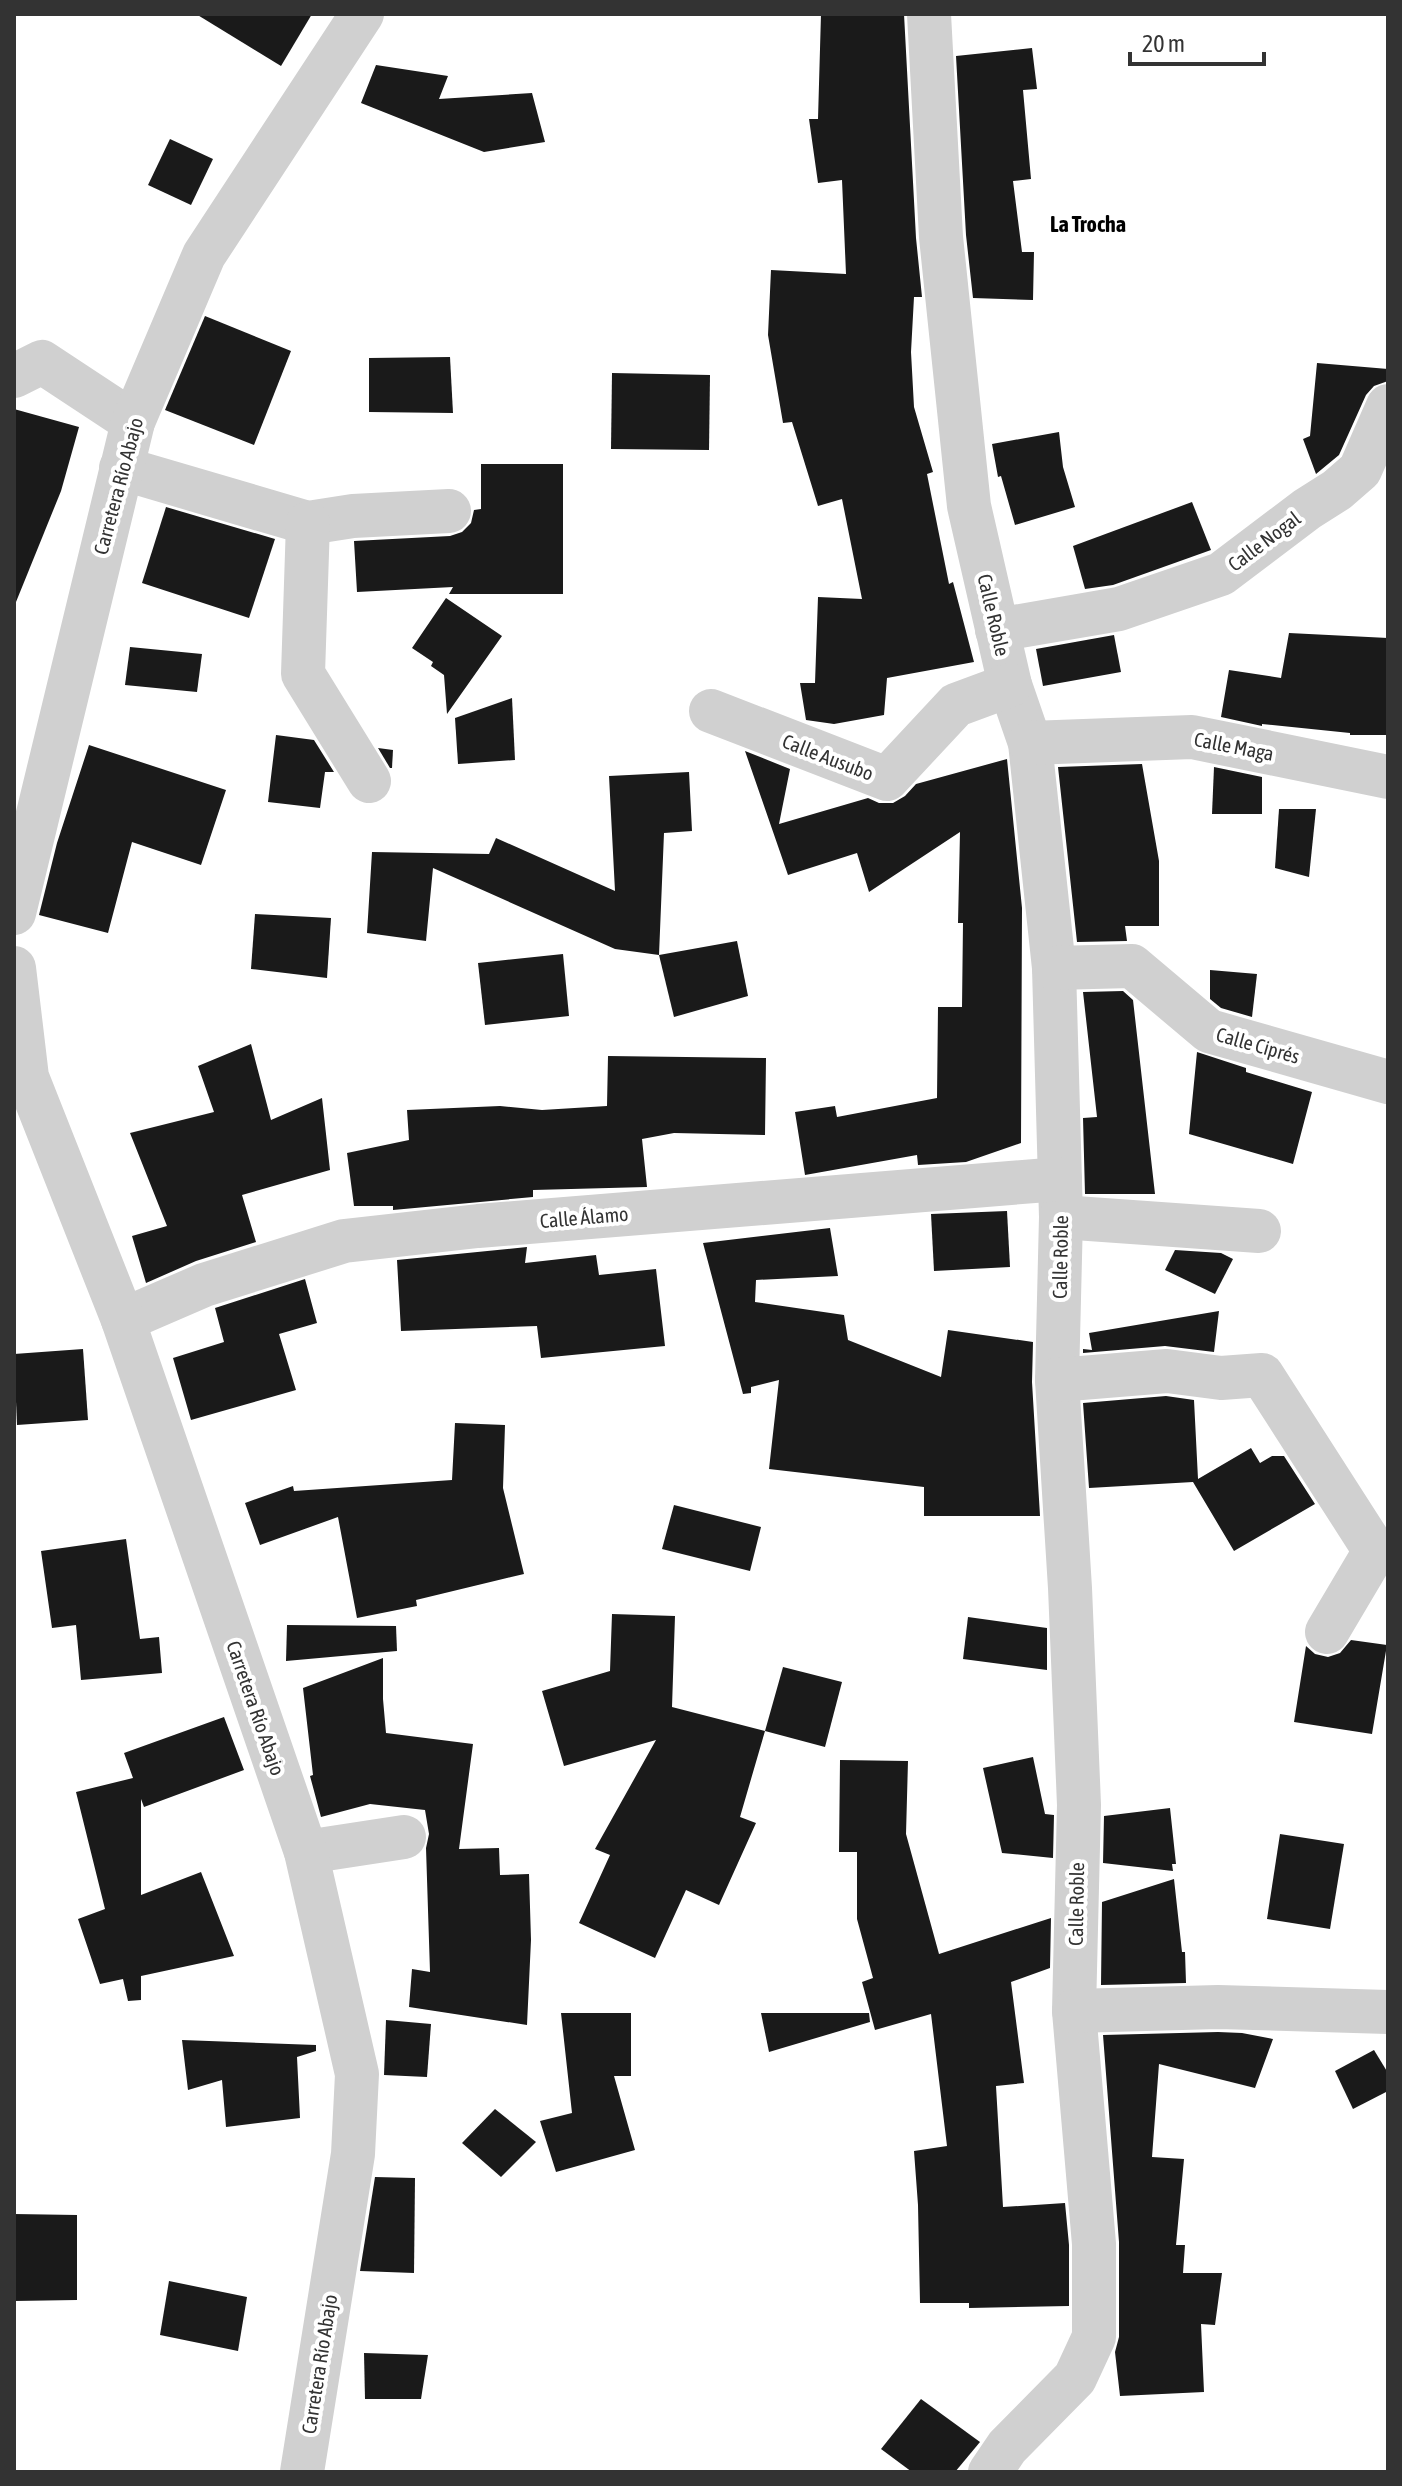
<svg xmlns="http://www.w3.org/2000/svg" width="1402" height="2486" font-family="'Asap Condensed',sans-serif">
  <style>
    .building { fill: #1a1a1a }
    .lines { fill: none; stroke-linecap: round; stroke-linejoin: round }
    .minor { stroke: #d0d0d0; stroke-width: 44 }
    .tertiary { stroke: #d0d0d0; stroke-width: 44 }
    .labels { text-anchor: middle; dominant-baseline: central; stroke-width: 8; stroke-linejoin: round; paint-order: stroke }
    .street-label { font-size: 20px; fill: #333; stroke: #fff }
    .neighbourhood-label { font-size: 22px; font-weight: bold; fill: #000; stroke: #fff }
  </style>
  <rect width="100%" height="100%" fill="#fff"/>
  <g class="building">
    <path d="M 196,14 L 312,14 L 281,66 Z"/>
    <path d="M 821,14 L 904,14 L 916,238 L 922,297 L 914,297 L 911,352 L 914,407 L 933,472 L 927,474 L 949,584 L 953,582 L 974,662 L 887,678 L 884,715 L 834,724 L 806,720 L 800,683 L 815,683 L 818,597 L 862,599 L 842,499 L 818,506 L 792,422 L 783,423 L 768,335 L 771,270 L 846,274 L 842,180 L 818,183 L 809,119 L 818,119 Z"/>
    <path d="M 1032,48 L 1037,89 L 1023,90 L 1031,179 L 1013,181 L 1022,252 L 1034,252 L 1033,300 L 973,298 L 966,235 L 956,56 Z"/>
    <path d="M 376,65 L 448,76 L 439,99 L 532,93 L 545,142 L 484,152 L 361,103 Z"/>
    <path d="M 170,139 L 213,159 L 191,205 L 148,185 Z"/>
    <path d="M 205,316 L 291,351 L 254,445 L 165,410 Z"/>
    <path d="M 450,357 L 453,413 L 369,412 L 369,358 Z"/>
    <path d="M 1317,363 L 1388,369 L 1388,381 L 1374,386 L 1366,395 L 1339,455 L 1316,474 L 1303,439 L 1310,436 Z"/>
    <path d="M 612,373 L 710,375 L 709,450 L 611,449 Z"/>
    <path d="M 14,409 L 79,427 L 61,491 L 16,602 Z"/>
    <path d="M 1059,432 L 1063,467 L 1075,507 L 1015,525 L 1001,476 L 998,477 L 992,444 Z"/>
    <path d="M 481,464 L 563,464 L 563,594 L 449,594 L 453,587 L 357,592 L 354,541 L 450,536 L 462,532 L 471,523 L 474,510 L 481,509 Z"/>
    <path d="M 1192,502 L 1211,550 L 1113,585 L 1085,589 L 1073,546 Z"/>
    <path d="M 166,507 L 275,539 L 249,618 L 142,583 Z"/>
    <path d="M 446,598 L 502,636 L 447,714 L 444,675 L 431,666 L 433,662 L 412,648 Z"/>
    <path d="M 1289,633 L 1388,638 L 1388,735 L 1350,735 L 1350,733 L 1262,724 L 1262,726 L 1221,717 L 1229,670 L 1281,678 Z"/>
    <path d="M 1114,635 L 1121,672 L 1043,686 L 1036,649 Z"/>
    <path d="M 130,647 L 202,654 L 197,692 L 125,685 Z"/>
    <path d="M 512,698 L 515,760 L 458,764 L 455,718 Z"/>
    <path d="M 276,735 L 314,740 L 334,772 L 325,772 L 320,808 L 268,802 Z"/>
    <path d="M 89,745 L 226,790 L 201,865 L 132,842 L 108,933 L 39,915 L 57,843 Z"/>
    <path d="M 378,748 L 393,750 L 392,768 L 390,768 Z"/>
    <path d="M 745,751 L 790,769 L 779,824 L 868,798 L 879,803 L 893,803 L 905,796 L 916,784 L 1007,759 L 1022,908 L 1021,1143 L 966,1162 L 918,1165 L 917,1155 L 805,1175 L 795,1112 L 835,1106 L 837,1117 L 937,1098 L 938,1007 L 962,1007 L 963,923 L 958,923 L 960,832 L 869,892 L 857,853 L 788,875 Z"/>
    <path d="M 1142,764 L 1159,861 L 1159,926 L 1125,926 L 1127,941 L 1077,942 L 1058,767 Z"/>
    <path d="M 1214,767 L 1262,777 L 1262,814 L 1212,814 Z"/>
    <path d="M 689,772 L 692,831 L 664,833 L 659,955 L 615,949 L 433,868 L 426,941 L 367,933 L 372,852 L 489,854 L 496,838 L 615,891 L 609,776 Z"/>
    <path d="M 1279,809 L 1316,809 L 1309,877 L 1275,868 Z"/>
    <path d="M 255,914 L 331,918 L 327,978 L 251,969 Z"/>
    <path d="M 737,941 L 748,996 L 674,1017 L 659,955 Z"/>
    <path d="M 563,954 L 569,1016 L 485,1025 L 478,963 Z"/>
    <path d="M 1210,970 L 1257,974 L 1252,1017 L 1221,1008 L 1210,999 Z"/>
    <path d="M 1123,991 L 1133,1000 L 1155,1194 L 1085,1194 L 1083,1118 L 1097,1117 L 1083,992 Z"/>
    <path d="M 251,1044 L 271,1120 L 322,1098 L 330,1170 L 242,1195 L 256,1242 L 196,1261 L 146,1283 L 132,1236 L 167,1226 L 130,1133 L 214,1112 L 198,1066 Z"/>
    <path d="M 1197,1052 L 1246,1068 L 1246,1072 L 1312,1092 L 1293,1164 L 1189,1134 Z"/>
    <path d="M 608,1056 L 766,1058 L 765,1135 L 674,1133 L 642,1139 L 647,1187 L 533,1190 L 533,1197 L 393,1210 L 393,1206 L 354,1206 L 347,1153 L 409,1140 L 407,1110 L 500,1106 L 542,1110 L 607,1106 Z"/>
    <path d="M 1007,1211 L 1010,1267 L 934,1271 L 931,1214 Z"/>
    <path d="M 830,1228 L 838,1276 L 756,1280 L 755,1302 L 844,1315 L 848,1340 L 941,1377 L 948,1330 L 1033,1342 L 1032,1382 L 1040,1516 L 924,1516 L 924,1487 L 769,1469 L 779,1380 L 751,1387 L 751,1393 L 743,1394 L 703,1243 Z"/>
    <path d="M 527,1247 L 525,1263 L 596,1255 L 599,1275 L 656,1269 L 665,1346 L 541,1358 L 537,1326 L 401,1331 L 397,1260 Z"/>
    <path d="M 1175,1250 L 1221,1253 L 1233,1259 L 1215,1294 L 1165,1270 Z"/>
    <path d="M 305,1279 L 317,1323 L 279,1334 L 296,1390 L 191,1420 L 173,1358 L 224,1342 L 215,1308 Z"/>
    <path d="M 1219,1311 L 1214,1352 L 1165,1346 L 1083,1353 L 1083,1349 L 1092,1350 L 1089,1333 Z"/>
    <path d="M 83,1349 L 88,1420 L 17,1425 L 14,1354 Z"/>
    <path d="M 1166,1396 L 1194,1400 L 1198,1479 L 1251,1448 L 1260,1463 L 1272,1456 L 1284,1456 L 1315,1504 L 1234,1551 L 1193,1482 L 1089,1488 L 1083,1403 Z"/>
    <path d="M 455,1423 L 505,1425 L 503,1488 L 524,1574 L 416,1600 L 417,1606 L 357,1618 L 338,1517 L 260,1545 L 245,1503 L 293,1486 L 294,1491 L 452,1480 Z"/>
    <path d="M 674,1505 L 761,1527 L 750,1571 L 662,1549 Z"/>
    <path d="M 126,1539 L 140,1639 L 159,1637 L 162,1673 L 81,1680 L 76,1625 L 52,1628 L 41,1551 Z"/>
    <path d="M 612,1614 L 675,1616 L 672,1707 L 765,1731 L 740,1817 L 756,1823 L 719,1905 L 686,1890 L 655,1958 L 579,1923 L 610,1855 L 595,1849 L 656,1740 L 564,1766 L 542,1691 L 610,1671 Z"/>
    <path d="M 968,1617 L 1047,1628 L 1047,1670 L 963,1659 Z"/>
    <path d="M 287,1625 L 396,1626 L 397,1651 L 286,1661 Z"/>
    <path d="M 1351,1640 L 1387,1645 L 1372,1734 L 1294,1722 L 1306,1646 L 1315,1654 L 1328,1657 L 1340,1653 Z"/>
    <path d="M 383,1658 L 383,1699 L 386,1733 L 473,1744 L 459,1849 L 499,1848 L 500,1875 L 529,1874 L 531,1940 L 527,2025 L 409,2007 L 412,1969 L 430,1972 L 426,1848 L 429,1834 L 425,1810 L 370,1804 L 321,1817 L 310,1776 L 313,1775 L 303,1688 Z"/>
    <path d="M 783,1667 L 842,1682 L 825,1747 L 765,1731 Z"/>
    <path d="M 224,1717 L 244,1770 L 144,1807 L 141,1799 L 141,1895 L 201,1872 L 234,1956 L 141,1976 L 141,2000 L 128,2001 L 123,1979 L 100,1984 L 78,1919 L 105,1909 L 76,1792 L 133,1778 L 124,1753 Z"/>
    <path d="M 1033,1757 L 1045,1814 L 1054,1815 L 1053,1858 L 1002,1853 L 983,1768 Z"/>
    <path d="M 840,1760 L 908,1761 L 906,1834 L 939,1954 L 1051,1918 L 1050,1968 L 1011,1982 L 1024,2083 L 996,2086 L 1003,2207 L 1065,2203 L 1069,2245 L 1069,2306 L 969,2308 L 969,2303 L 920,2303 L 918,2205 L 914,2151 L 947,2146 L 931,2014 L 875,2030 L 862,1982 L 873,1978 L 857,1919 L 857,1852 L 839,1852 Z"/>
    <path d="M 1170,1808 L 1176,1864 L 1172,1864 L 1173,1871 L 1103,1863 L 1104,1816 Z"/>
    <path d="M 1280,1834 L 1344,1844 L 1330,1929 L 1267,1919 Z"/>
    <path d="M 1174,1879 L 1182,1952 L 1185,1952 L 1186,1983 L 1101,1985 L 1102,1902 Z"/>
    <path d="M 561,2013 L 631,2013 L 631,2076 L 614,2076 L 635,2150 L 556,2172 L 540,2121 L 572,2113 Z"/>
    <path d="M 761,2013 L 869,2013 L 870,2022 L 769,2052 Z"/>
    <path d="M 386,2020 L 431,2024 L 427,2077 L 384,2075 Z"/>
    <path d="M 1218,2032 L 1242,2033 L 1273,2039 L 1255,2088 L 1159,2064 L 1152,2157 L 1184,2159 L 1176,2245 L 1185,2245 L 1183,2273 L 1222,2273 L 1215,2325 L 1201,2324 L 1204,2392 L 1120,2396 L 1115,2352 L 1119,2337 L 1119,2242 L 1103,2035 Z"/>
    <path d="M 182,2040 L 316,2045 L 316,2051 L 297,2057 L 300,2118 L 226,2127 L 222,2080 L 188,2090 Z"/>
    <path d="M 1374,2050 L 1388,2073 L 1388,2091 L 1353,2109 L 1335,2071 Z"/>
    <path d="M 495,2109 L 536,2142 L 501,2177 L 462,2143 Z"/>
    <path d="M 375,2177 L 415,2178 L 414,2273 L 360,2271 Z"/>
    <path d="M 14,2214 L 77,2215 L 77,2300 L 14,2301 Z"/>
    <path d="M 169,2281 L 247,2297 L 238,2351 L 160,2335 Z"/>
    <path d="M 364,2353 L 428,2355 L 421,2399 L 365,2399 Z"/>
    <path d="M 921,2399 L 980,2442 L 955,2472 L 912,2472 L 881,2449 Z"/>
  </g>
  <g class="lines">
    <g class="minor">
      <path d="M 929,14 L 941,237 L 969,506 L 1010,685 L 1030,743 L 1054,968 L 1061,1217 L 1057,1380 L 1070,1588 L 1079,1805 L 1074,2011 L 1094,2244 L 1094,2337 L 1075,2378 L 1007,2447 L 990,2472"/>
      <path d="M 14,376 L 42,362 L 133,422"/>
      <path d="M 121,468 L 308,523 L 353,516 L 449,511"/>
      <path d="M 308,523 L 303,674 L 369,781"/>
      <path d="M 997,630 L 1119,609 L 1221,574 L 1307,509 L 1337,490 L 1360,470 L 1388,406"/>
      <path d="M 711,711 L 887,779 L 956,705 L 1010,685"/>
      <path d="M 1030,743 L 1192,737 L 1388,777"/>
      <path d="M 1054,968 L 1132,966 L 1209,1031 L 1388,1082"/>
      <path d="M 1061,1217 L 1259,1231"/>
      <path d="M 123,1320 L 204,1285 L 344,1241 L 478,1226 L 1060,1179"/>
      <path d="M 1057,1380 L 1167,1371 L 1221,1378 L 1262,1375 L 1375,1551 L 1327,1632"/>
      <path d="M 306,1852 L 404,1837"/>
      <path d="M 1074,2011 L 1218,2007 L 1388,2012"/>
    </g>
    <g class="tertiary">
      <path d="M 14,913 L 133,422 L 204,255 L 362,14"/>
      <path d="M 14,968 L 27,1077 L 123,1320 L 306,1852 L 357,2074 L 353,2154 L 302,2472"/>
    </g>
  </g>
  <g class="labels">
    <g class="street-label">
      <text transform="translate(118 486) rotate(-75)">Carretera Río Abajo</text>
      <text transform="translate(1264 541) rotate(-37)">Calle Nogal</text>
      <text transform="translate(994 615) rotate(77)">Calle Roble</text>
      <text transform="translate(1234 746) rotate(11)">Calle Maga</text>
      <text transform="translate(828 757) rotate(21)">Calle Ausubo</text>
      <text transform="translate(1258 1045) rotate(16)">Calle Ciprés</text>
      <text transform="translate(584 1217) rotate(-5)">Calle Álamo</text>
      <text transform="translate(1060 1257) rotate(-89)">Calle Roble</text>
      <text transform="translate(256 1708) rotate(71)">Carretera Río Abajo</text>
      <text transform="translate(1076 1904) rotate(-89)">Calle Roble</text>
      <text transform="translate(319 2364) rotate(-81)">Carretera Río Abajo</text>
    </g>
    <g class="neighbourhood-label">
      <text x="1088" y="224">La Trocha</text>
    </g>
  </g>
  <rect width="1402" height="2486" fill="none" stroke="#333333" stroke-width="32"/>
  <path d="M1130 52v12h134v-12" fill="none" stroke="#333333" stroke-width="4"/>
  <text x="1142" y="52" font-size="24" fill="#333333" stroke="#ffffff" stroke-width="6" paint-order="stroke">20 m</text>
</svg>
